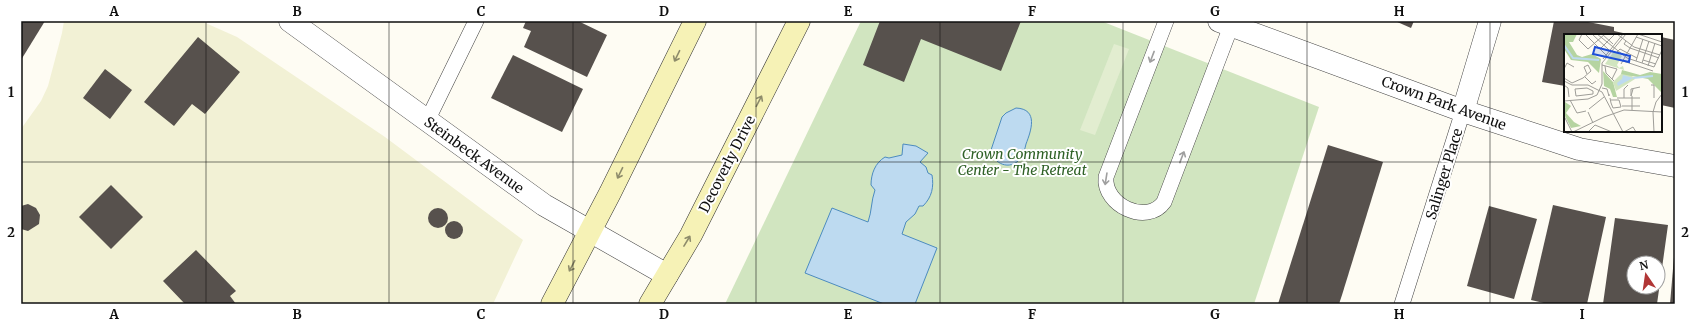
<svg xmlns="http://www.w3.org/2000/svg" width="1696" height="325" font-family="Merriweather,serif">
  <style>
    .farmland { fill: #f2f1d5 }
    .green { fill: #d1e5c0 }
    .pitch { fill: #e2edd0 }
    .water { fill: #bddaf0; stroke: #4c8bbf }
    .building { fill: #57514d; fill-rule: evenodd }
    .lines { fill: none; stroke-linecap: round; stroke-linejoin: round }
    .lane-casing { stroke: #424242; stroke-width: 16 }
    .street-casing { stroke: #424242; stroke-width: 23 }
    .secondary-casing { stroke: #313131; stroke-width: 23 }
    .lane { stroke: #fff; stroke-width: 15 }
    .street { stroke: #fff; stroke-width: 22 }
    .secondary { stroke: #f6f2b6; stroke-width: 22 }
    .oneway { stroke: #8e8c6b }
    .oneway2 { stroke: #9f9f9f }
    .grid { fill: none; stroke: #0f0f0f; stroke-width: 1; stroke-opacity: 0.55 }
    .labels { text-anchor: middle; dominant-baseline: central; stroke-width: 4; stroke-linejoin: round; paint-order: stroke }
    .street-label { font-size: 14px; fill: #0f0f0f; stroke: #fff }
    .park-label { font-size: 14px; font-style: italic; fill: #2f6126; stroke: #fff }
    .inset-river { fill: none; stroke: #bddaf0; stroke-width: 2 }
    .inset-road { fill: none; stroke: #9e9d98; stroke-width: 1 }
    .view { fill: #1d4ed8; fill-opacity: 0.15; stroke: #1d4ed8; stroke-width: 2 }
    .inset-edge { fill: none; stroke: #0f0f0f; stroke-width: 2 }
    .neatline { fill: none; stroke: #0f0f0f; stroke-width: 1.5 }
    .grid-label { font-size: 13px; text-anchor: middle; font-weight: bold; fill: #0f0f0f }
  </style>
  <rect width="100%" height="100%" fill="#fefcf3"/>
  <path class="farmland" d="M 64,21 L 201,21 L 237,37 L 385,137 L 523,240 L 493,304 L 21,304 L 21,129 L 41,101 L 48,86 L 62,33 Z"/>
  <path class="green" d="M 861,21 L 1101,21 L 1319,107 L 1254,304 L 725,304 Z"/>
  <path class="pitch" d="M 1114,44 L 1129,49 L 1095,135 L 1080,130 Z"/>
  <g class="water">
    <path d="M 1016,108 C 1039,109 1031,131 1026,144 C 1025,149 1023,155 1020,159 C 1010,171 993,164 991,150 L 1002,117 L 1006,113 Z"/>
    <path d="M 903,144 L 916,146 L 928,153 L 920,162 L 926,167 L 928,173 L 932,175 C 934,187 932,197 923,206 L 919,206 L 915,214 L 906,222 L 902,234 L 937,248 L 915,304 L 884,304 L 805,273 L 832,208 L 868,222 C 872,211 871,201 875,190 L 871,185 C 871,174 875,163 885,157 L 889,158 L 902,155 Z"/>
  </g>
  <g class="building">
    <path d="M 21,21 L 45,21 L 21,60 Z"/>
    <path d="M 526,21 L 578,21 L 607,35 L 587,77 L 524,47 L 531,31 L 523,28 Z"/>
    <path d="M 880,21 L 1021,21 L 1001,71 L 921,39 L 904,82 L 863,65 Z"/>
    <path d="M 1395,21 L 1414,21 L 1411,28 Z"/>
    <path d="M 1554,21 L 1583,21 L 1614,27 L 1614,31 L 1632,35 L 1565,35 L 1565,86 L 1542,82 Z"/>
    <path d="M 198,37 L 240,72 L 205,114 L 192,104 L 174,126 L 144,102 Z"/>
    <path d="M 1661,37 L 1675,40 L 1675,108 L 1661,105 Z"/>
    <path d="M 513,55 L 583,89 L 562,132 L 491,98 Z"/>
    <path d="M 105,69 L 132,90 L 110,119 L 83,98 Z"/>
    <path d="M 1328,145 L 1383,162 L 1342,295 L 1339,304 L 1278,304 Z"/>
    <path d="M 111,185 L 143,217 L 111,249 L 79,217 Z"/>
    <path d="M 28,204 L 36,208 L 40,215 L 39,224 L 28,231 L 21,229 L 21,206 Z"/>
    <path d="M 1553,205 L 1606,217 L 1587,304 L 1548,304 L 1531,300 Z"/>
    <path d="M 1489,206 L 1537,219 L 1514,299 L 1467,286 Z"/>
    <circle cx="438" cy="218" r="10"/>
    <path d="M 1615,218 L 1668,225 L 1657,304 L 1603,304 ZM 1634,263 L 1658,263 L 1658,287 L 1634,287 Z"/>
    <circle cx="454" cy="230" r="9"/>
    <path d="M 196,250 L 236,291 L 230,296 L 236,304 L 185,304 L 163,281 Z"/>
    <path d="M 1674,257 L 1675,304 L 1670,304 Z"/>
  </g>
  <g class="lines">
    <g class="lane-casing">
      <g id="lane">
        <path d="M 1166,21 L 1106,177 C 1103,205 1147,226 1164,202 L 1231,26"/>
        <path d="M 427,121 L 476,21"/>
        <path d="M 1402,304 L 1463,111"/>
      </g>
    </g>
    <g class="street-casing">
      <g id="street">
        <path d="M 290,21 L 544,205 L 667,275"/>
        <path d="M 1219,21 L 1463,111 L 1579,149 L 1675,166"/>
        <path d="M 1463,111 L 1490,21"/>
      </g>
    </g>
    <g class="secondary-casing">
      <g id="secondary">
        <path d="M 552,304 L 610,193 L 695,21"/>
        <path d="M 650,304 L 691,235 L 799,21"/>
      </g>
    </g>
    <use href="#lane" class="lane"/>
    <use href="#street" class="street"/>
    <use href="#secondary" class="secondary"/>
  </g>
  <defs><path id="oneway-shaft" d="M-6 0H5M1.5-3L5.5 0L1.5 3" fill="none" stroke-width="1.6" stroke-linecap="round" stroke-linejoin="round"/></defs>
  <g class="oneway">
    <use href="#oneway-shaft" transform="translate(677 56) rotate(116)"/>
    <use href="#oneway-shaft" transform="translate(759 101) rotate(-63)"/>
    <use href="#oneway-shaft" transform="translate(620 173) rotate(116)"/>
    <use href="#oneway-shaft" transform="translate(687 241) rotate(-59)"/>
    <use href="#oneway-shaft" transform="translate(572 266) rotate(118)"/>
  </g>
  <g class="oneway2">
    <use href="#oneway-shaft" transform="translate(1152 57) rotate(111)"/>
    <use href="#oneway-shaft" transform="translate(1182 157) rotate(-69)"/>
    <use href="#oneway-shaft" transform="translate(1106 179) rotate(99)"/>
  </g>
  <path class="grid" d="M 206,21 L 206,304M 389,21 L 389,304M 573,21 L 573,304M 756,21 L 756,304M 940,21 L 940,304M 1123,21 L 1123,304M 1307,21 L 1307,304M 1490,21 L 1490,304M 21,162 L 1675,162"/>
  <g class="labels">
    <g class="street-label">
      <text transform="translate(1444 103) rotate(20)">Crown Park Avenue</text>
      <text transform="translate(474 155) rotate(36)">Steinbeck Avenue</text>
      <text transform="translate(727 164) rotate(-63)">Decoverly Drive</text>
      <text transform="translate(1444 174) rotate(-73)">Salinger Place</text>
    </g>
    <g class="park-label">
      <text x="1022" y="154">Crown Community<tspan x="1022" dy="16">Center - The Retreat</tspan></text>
    </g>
  </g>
  <g transform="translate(1564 34)">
    <rect width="98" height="98" fill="#fefcf3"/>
    <path d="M 50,17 L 58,22 L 53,31 L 55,34 L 59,32 L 60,36 L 41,30 ZM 57,40 L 66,40 L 71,45 L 52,57 L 49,48 Z" fill="#d1e5c0"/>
    <path d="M 0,0 L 13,0 L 9,8 L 5,8 L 13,21 L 18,23 L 28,20 L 37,25 L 35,39 L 24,28 L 7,26 L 0,15 ZM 58,36 L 76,41 L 86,38 L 98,40 L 98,59 L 84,45 L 57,40 ZM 39,37 L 49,48 L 53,63 L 49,63 L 46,55 L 40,52 ZM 1,68 L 7,72 L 2,79 L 10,88 L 17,92 L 7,94 L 0,80 Z" fill="#b5d4a1"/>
    <path d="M 59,41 L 69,44 L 54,52 L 53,49 L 58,45 Z" fill="#bddaf0"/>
    <path class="inset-river" d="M 0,11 L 9,24 L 35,26M 69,44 L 89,42"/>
    <path class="inset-road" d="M 18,0 L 15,6 L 24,15 L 41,0M 21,0 L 43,22M 28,0 L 45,16M 33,0 L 63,24 L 90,33 L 98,16M 38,0 L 49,10M 53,0 L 70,13 L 96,21M 74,0 L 98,8M 72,3 L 98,12M 62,7 L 60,10 L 66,14 L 95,24M 36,15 L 51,0M 53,18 L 56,15 L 73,24M 39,25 L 59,0M 79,26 L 92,30M 59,27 L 89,37M 72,27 L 79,5M 78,29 L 85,7M 57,30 L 74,0M 38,31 L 53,35 L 48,45M 41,32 L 42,39 L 50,47M 84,32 L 91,9M 0,35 L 3,29 L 10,33M 21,43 L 28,50 L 32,47M 0,44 L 8,49 L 19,44 L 27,37 L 24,31 L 20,33 L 23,40M 0,47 L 8,51 L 24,51 L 38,58 L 59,98M 0,51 L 4,54 L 5,63M 87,51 L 90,51 L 90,64M 23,54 L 29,57 L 29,60 L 12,62 L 11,55 ZM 38,54 L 43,55 L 45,62 L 45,60M 69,55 L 67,62 L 67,55 L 76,53M 46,64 L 47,69 L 49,74 L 57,73 L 55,66 L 47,66M 53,64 L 76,64M 60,64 L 60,55 L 64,51M 6,66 L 13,79 L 22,77M 0,67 L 24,65 L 33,61 L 38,50 L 38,29 L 62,0M 58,72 L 76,72M 25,75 L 40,63M 68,76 L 68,62M 24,78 L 29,89M 89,78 L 90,98M 89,78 L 92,68 L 98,60M 0,82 L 8,98M 9,98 L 40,83 L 60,76 L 98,78M 24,98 L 31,91 L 48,98M 60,98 L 69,93 L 72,98"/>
    <path class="view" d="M 31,13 L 66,22 L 65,28 L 29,20 Z"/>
    <rect width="98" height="98" class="inset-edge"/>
  </g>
  <rect width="1696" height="325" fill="none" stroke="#ffffff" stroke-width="44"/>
  <g transform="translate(1646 275) rotate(347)"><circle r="19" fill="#ffffff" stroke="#9f9f9f"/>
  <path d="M0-3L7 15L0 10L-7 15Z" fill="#b13636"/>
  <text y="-6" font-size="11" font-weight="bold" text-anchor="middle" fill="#0f0f0f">N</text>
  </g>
  <rect x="22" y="22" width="1652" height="281" class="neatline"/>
  <g class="grid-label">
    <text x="114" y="16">A</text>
    <text x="297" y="16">B</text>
    <text x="481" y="16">C</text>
    <text x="664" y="16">D</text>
    <text x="848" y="16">E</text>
    <text x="1032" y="16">F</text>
    <text x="1215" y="16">G</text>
    <text x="1399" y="16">H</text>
    <text x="1582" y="16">I</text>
    <text x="11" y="97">1</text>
    <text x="1685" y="97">1</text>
    <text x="11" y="237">2</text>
    <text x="1685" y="237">2</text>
    <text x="114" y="319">A</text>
    <text x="297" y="319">B</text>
    <text x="481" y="319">C</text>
    <text x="664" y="319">D</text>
    <text x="848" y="319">E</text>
    <text x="1032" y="319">F</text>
    <text x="1215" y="319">G</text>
    <text x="1399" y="319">H</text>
    <text x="1582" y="319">I</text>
  </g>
</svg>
